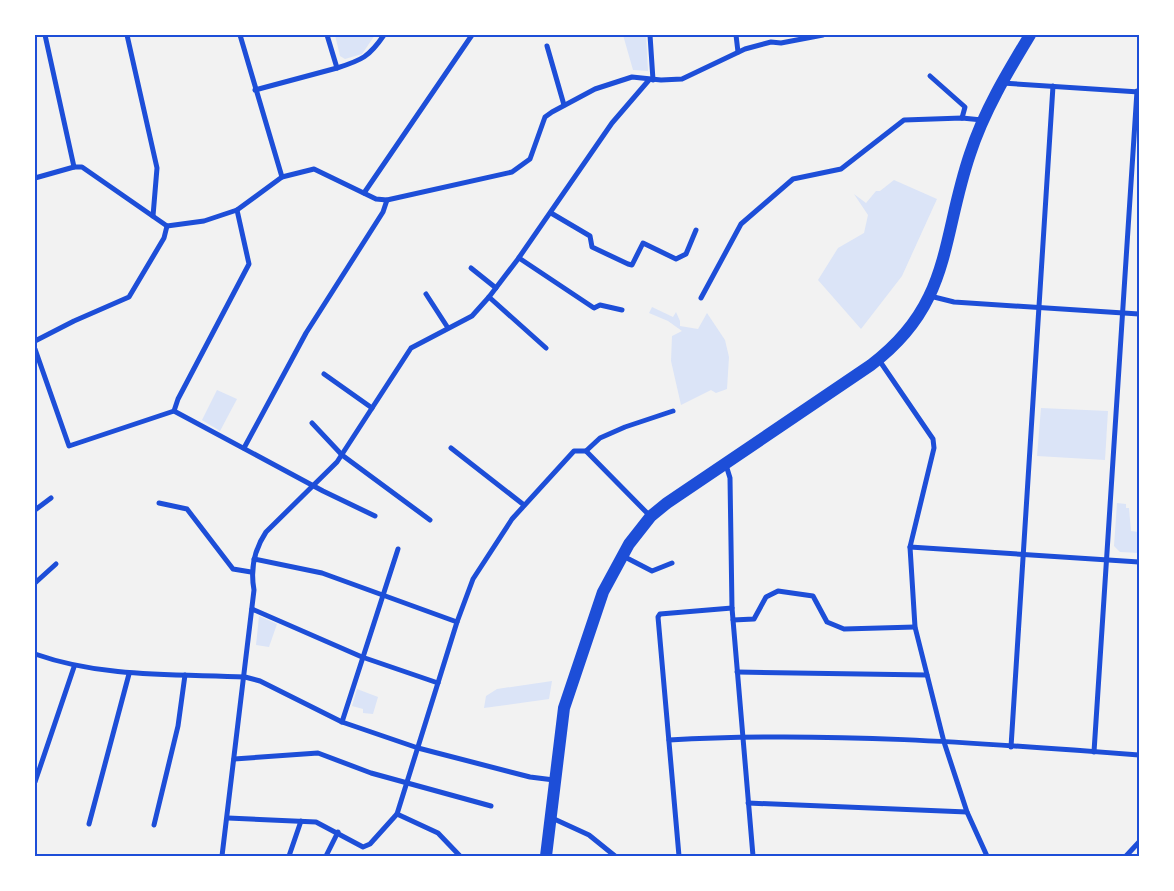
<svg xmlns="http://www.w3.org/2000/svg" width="1174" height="891" font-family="'Asap Condensed',sans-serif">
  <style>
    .green { fill: #dbe4f7 }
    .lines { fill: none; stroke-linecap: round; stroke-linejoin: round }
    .minor { stroke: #1d4ed8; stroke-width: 5 }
    .primary { stroke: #1d4ed8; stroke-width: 12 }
    .neatline { fill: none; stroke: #1d4ed8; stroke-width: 2 }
  </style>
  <rect width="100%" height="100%" fill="#f2f2f2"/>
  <g class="green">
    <path d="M 335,35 L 375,35 L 362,54 L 345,59 L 340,56 Z"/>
    <path d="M 623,35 L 646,35 L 648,71 L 633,70 Z"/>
    <path d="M 894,180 L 937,199 L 902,276 L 861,329 L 818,280 L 838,248 L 864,233 L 868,215 L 854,194 L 866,203 L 876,191 L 880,191 Z"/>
    <path d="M 652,307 L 673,317 L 676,312 L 680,321 L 680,326 L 698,329 L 707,313 L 725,340 L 729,357 L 727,389 L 716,393 L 711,390 L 681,405 L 671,361 L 672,336 L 682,331 L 668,321 L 649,313 Z"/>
    <path d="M 217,390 L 237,399 L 220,431 L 202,420 Z"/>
    <path d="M 1041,408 L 1108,411 L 1105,460 L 1037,456 Z"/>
    <path d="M 1117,503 L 1126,504 L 1126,508 L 1129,508 L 1131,531 L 1139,532 L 1139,553 L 1120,552 L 1114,546 Z"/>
    <path d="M 259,616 L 277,624 L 269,647 L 256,645 Z"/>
    <path d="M 552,681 L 549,699 L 484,708 L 486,696 L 497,689 Z"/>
    <path d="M 357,689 L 378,697 L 373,714 L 363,713 L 363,709 L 352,706 Z"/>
  </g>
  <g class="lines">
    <g class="minor">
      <path d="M 45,35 L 74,167"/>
      <path d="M 127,35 L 157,168 L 153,216"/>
      <path d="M 240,35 L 282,177"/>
      <path d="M 650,35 L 653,80"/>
      <path d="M 736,35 L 738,52"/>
      <path d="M 547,46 L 564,105"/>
      <path d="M 337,68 C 362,60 369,57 384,35"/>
      <path d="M 930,76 L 965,107 L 962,118"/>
      <path d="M 1002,83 L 1139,92"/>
      <path d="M 255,90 L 337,68 L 327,35"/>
      <path d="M 35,178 L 74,167 L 82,167 L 167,226 L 204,221 L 237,210 L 282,177 L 314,169 L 376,199 L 387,200 L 512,172 L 530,159 L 545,117 L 552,112 L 595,89 L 632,77 L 661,80 L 682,79 L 745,49 L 771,42 L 781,43 L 823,35"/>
      <path d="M 364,193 L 472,35"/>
      <path d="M 551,213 L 590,236 L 592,247 L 628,264 L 632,265 L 643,243 L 676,259 L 686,254 L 696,230"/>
      <path d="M 519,258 L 594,308 L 600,305 L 622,310"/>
      <path d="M 471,268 L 496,288"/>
      <path d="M 426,294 L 448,328"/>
      <path d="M 930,296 L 954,302 L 1139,314"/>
      <path d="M 489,297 L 546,348"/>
      <path d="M 701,298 L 741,224 L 793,179 L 841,169 L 904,120 L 962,118 L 982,120"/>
      <path d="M 35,341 L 74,321 L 129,297 L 164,238 L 167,226"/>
      <path d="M 35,349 L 69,446 L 174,411 L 323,491 L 375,516"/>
      <path d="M 879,360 L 933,439 L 934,448 L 910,547 L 915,627 L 944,742 L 967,812 L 987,856"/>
      <path d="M 324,374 L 372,408"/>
      <path d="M 174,411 L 178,399 L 249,264 L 237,210"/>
      <path d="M 312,423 L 342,455 L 430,520"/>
      <path d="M 244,448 L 306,333 L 383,212 L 387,200"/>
      <path d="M 451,448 L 524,505"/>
      <path d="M 586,451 L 600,438 L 625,427 L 673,411"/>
      <path d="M 726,465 L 730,478 L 732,608 L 753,856"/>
      <path d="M 159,503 L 187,509 L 233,569 L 251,572"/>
      <path d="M 35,510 L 51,498"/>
      <path d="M 910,547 L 1139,562"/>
      <path d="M 623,556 L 652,571 L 672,563"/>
      <path d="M 254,559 L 322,573 L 457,622"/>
      <path d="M 35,583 L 56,564"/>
      <path d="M 252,609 L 362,657 L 438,683"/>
      <path d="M 733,620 L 754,619 L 766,597 L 778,591 L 813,596 L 827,622 L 844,629 L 915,627"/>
      <path d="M 35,654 C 103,678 174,674 245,677 L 260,681 L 342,722 L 418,748 L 530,777 L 554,780"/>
      <path d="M 737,672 L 927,675"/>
      <path d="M 342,722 L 398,549"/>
      <path d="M 669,740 C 825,731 983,743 1139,755"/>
      <path d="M 1011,747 L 1053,86"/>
      <path d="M 1094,752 L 1137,91"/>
      <path d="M 234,759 L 318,753 L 371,773 L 491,806"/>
      <path d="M 35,782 L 74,667"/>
      <path d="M 748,803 L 967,812"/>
      <path d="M 228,818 L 316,822 L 363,847 L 370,844 L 397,814"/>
      <path d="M 552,818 L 589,835 L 615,856"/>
      <path d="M 89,824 L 129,674"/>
      <path d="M 154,825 L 178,726 L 185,675"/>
      <path d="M 222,856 L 254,590 C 250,568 254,550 266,532 L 337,462 L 411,348 L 472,316 L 489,297 L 518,259 L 612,123 L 649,80"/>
      <path d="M 289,856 L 301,821"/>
      <path d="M 326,856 L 338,832"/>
      <path d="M 460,856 L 438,833 L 397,814 L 457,622 L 473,579 L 512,519 L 574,451 L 586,451 L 650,516"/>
      <path d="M 679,856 L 658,617 L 660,614 L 732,608"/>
      <path d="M 1126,856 L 1139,842"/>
    </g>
    <path class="primary" d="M 546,856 L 564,708 L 603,592 L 629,544 L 651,516 L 667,503 L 871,365 C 952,304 941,239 970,154 C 984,111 1007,73 1030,35"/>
  </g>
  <rect width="1174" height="891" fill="none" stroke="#ffffff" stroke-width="72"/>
  <rect x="36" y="36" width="1102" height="819" class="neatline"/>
</svg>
